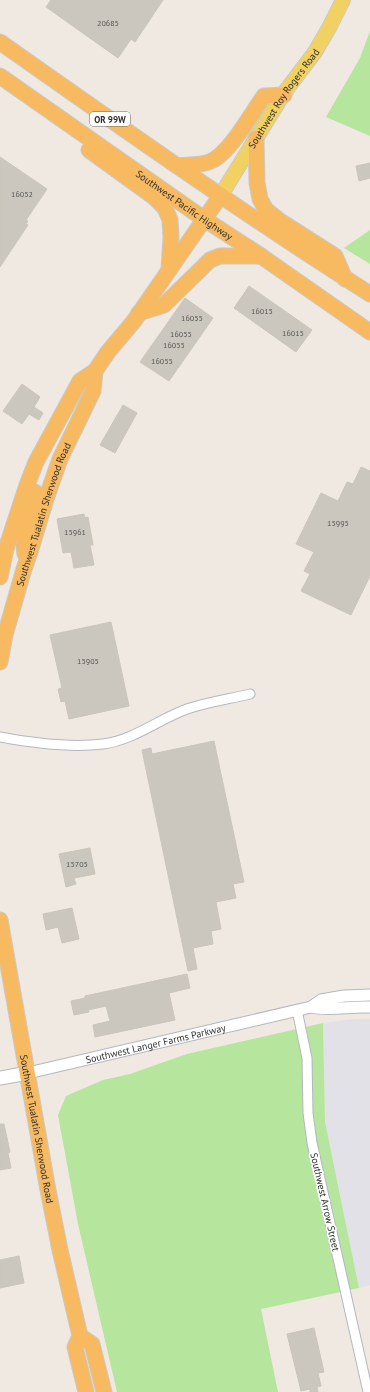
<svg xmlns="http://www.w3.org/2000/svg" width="370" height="1392" font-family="'PT Sans',sans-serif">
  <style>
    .industrial { fill: #e3e1e8 }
    .green { fill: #b6e59e }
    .building { fill: #cbc7bf; stroke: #cbc5ba }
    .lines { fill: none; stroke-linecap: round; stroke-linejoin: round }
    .minor-casing { stroke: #b4b7c1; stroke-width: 11 }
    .tertiary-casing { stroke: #b4b7c1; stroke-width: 13 }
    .secondary-casing { stroke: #b4b7c1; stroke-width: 15 }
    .primary-casing { stroke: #c9c9c9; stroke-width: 16 }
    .trunk-casing { stroke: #c9c9c9; stroke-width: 17 }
    .minor { stroke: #fff; stroke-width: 9 }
    .tertiary { stroke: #fff; stroke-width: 11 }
    .secondary { stroke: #fff; stroke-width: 13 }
    .primary { stroke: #f2d163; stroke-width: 14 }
    .trunk { stroke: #f8ba60; stroke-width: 15 }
    .labels { text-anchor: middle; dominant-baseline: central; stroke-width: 3.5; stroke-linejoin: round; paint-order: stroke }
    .number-label { font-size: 8px; fill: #555452 }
    .shield { fill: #fff; stroke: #6d6d6d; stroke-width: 1 }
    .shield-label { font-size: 9px; font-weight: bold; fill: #2e2e2e }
    .street-label { font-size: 10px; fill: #2e2e2e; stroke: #fff }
  </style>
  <rect width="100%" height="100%" fill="#efe9e1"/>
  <path class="industrial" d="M 353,1019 L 370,1019 L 370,1285 L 359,1288 L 325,1122 L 323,1023 Z"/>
  <g class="green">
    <path d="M 370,31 L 370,136 L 326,117 L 360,58 Z"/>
    <path d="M 370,230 L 370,264 L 344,248 Z"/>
    <path d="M 323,1023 L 325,1122 L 359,1288 L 261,1309 L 278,1392 L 117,1392 L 78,1224 L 58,1115 L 66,1096 L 103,1080 L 130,1074 L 187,1054 Z"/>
  </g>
  <g class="building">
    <path d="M 51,0 L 163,0 L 135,42 L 131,39 L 118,58 L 46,7 Z"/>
    <path d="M 0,157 L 47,189 L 26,220 L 28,221 L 26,224 L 28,225 L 0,267 Z"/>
    <path d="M 370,163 L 370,178 L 359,181 L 356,166 Z"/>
    <path d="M 249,286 L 312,330 L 296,352 L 234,308 Z"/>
    <path d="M 185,298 L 213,318 L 169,381 L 140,362 Z"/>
    <path d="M 22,384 L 40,397 L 34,407 L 43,413 L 39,420 L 29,414 L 22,424 L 3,411 Z"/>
    <path d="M 123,405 L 137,413 L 115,453 L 100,445 Z"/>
    <path d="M 361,467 L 370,471 L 370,576 L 351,615 L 301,591 L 310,574 L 304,571 L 314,552 L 296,544 L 321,493 L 338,501 L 347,482 L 353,484 Z"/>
    <path d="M 84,514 L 85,518 L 88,517 L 93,545 L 90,545 L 94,565 L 74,568 L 71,552 L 63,553 L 57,519 Z"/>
    <path d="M 111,622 L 129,706 L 69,719 L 65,701 L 61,702 L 58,689 L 62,688 L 50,635 Z"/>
    <path d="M 214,741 L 244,882 L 233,884 L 236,898 L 216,902 L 221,929 L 211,931 L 213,944 L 193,948 L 197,969 L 188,971 L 142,750 L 151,748 L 152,754 Z"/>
    <path d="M 90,848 L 95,874 L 74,878 L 76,884 L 66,887 L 59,854 Z"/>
    <path d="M 72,908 L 79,939 L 62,943 L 58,927 L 46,930 L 43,914 Z"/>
    <path d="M 187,974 L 190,988 L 169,993 L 175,1020 L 95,1037 L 93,1025 L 110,1021 L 106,1006 L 88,1010 L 89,1012 L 74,1015 L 71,1001 L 85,998 L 85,996 Z"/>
    <path d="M 0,1124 L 4,1124 L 10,1152 L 8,1153 L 11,1168 L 0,1170 Z"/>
    <path d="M 19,1256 L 24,1283 L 0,1288 L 0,1260 Z"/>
    <path d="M 314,1328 L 324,1372 L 318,1373 L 321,1386 L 317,1387 L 318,1392 L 310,1392 L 310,1389 L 301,1391 L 287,1334 Z"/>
  </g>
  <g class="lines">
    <g class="minor-casing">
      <g id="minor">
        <path d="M 0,737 C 32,743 71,748 103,744 C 134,740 159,719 187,709 C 207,702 229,699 250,694"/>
        <path d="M 297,1010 L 307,1058 L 308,1113 L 312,1143 L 368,1392"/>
      </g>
    </g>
    <g class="tertiary-casing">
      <g id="tertiary">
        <path d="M 311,1007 C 330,1011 350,1006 370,1007"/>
        <path id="s1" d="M 28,1073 L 311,1007 L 321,1000 L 344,996 L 370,995"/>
      </g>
    </g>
    <g class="secondary-casing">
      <path id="secondary" d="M 0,1078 L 28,1073"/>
    </g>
    <g class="primary-casing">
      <g id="primary">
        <path id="s2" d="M 221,195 L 284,93 L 315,52 L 329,28 L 343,0"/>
      </g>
    </g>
    <g class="trunk-casing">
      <g id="trunk">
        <path d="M 0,42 C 122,128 244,214 370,294"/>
        <path id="s3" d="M 0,76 L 204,219 L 261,256 L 370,332"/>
        <path d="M 256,138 L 257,183 L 260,199 L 266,210 L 280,221 L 335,256 L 345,279"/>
        <path d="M 89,150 L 154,197 L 165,208 L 170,220 L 171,237 L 169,270"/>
        <path d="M 178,166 C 188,165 200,165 209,162 C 229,155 251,114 264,96 L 284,95"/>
        <path d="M 139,313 L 164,305 L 210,260 L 220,256 L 261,256"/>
        <path d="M 25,554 C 21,533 29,511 35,492"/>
        <path d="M 0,577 L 6,549 L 27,485 L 36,462 L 80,381 L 95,371 L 108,352 L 134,321 L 221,195"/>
        <path id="s4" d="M 0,662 L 5,635 L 24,569 L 30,552 L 46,499 L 60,459 L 93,391 L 95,371"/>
        <path id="s5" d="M 0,920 L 48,1190 L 60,1250 L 80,1336 L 75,1347 L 86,1392"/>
        <path d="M 80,1336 L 92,1344 L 104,1392"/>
      </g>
    </g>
    <use href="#minor" class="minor"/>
    <use href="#tertiary" class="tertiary"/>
    <use href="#secondary" class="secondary"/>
    <use href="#primary" class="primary"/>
    <use href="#trunk" class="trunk"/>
  </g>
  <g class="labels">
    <g class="number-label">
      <text x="108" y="23">20685</text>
      <text x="22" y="194">16052</text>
      <text x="262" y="311">16015</text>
      <text x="192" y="318">16055</text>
      <text x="293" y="333">16015</text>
      <text x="181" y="334">16055</text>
      <text x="174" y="345">16055</text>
      <text x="162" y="361">16055</text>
      <text x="338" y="523">15995</text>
      <text x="75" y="532">15961</text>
      <text x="88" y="661">15905</text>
      <text x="77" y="864">15705</text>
    </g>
    <rect class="shield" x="90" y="112" width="40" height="14" rx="3"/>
    <g class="shield-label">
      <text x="110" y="119">OR 99W</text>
    </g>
    <g class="street-label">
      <text stroke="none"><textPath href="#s2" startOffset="115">Southwest Roy Rogers Road</textPath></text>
      <text stroke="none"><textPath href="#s3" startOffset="225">Southwest Pacific Highway</textPath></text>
      <text stroke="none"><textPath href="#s4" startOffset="154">Southwest Tualatin Sherwood Road</textPath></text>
      <text stroke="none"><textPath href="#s1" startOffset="131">Southwest Langer Farms Parkway</textPath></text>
      <text stroke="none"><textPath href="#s5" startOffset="212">Southwest Tualatin Sherwood Road</textPath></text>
      <text transform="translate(325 1202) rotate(77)">Southwest Arrow Street</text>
    </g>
  </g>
</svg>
